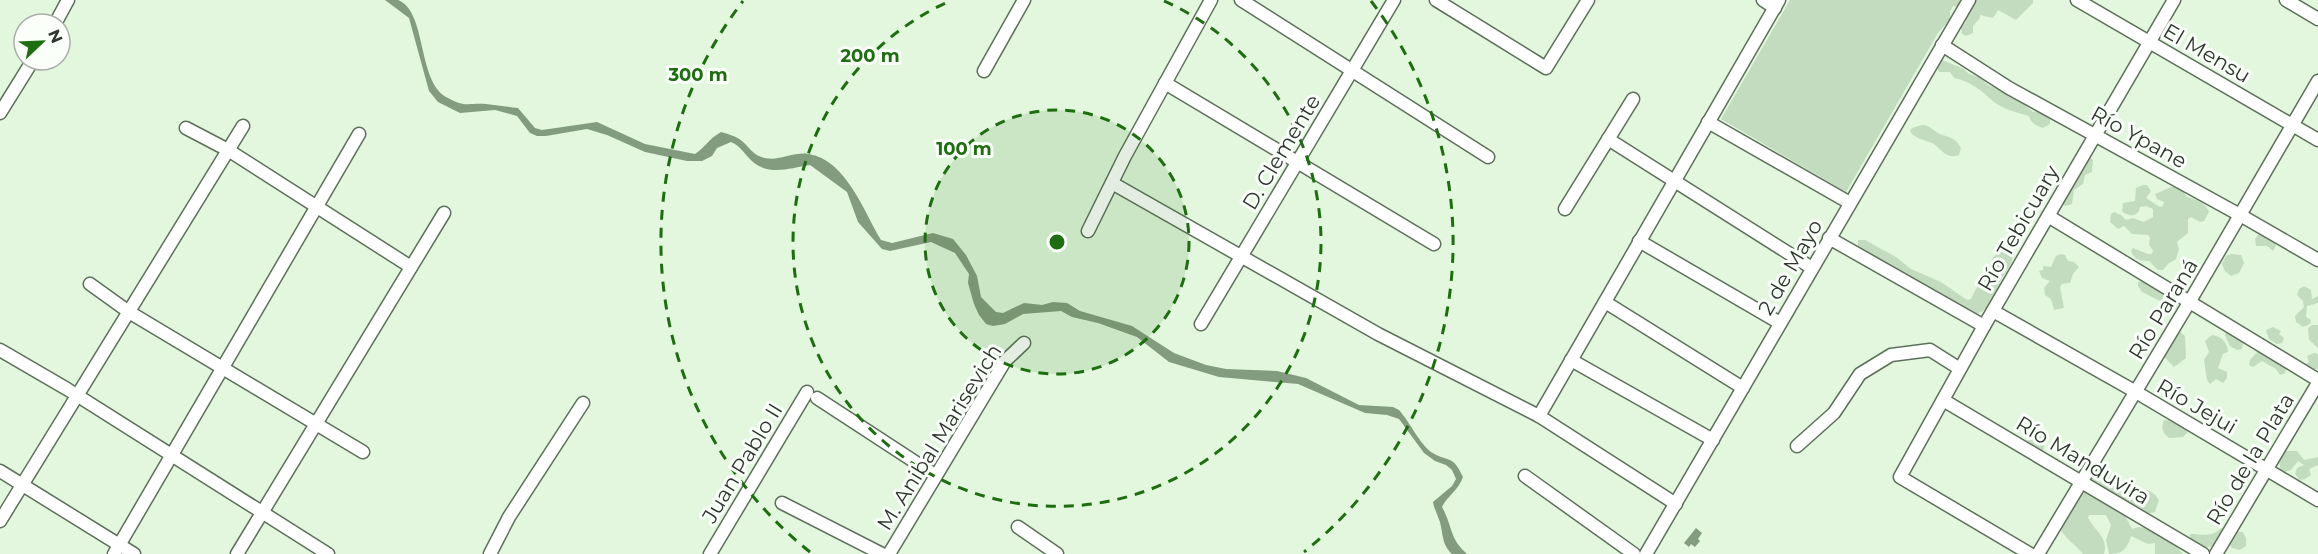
<svg xmlns="http://www.w3.org/2000/svg" width="2318" height="554" font-family="Montserrat,sans-serif">
  <style>
    .green { fill: #c3dcbf }
    .water { fill: #839c7f }
    .lines { fill: none; stroke-linecap: round; stroke-linejoin: round }
    .minor-casing { stroke: #5d705a; stroke-width: 15 }
    .minor { stroke: #fff; stroke-width: 12 }
    .ring { fill: none; stroke: #1e6d10; stroke-width: 3; stroke-dasharray: 10 8 }
    .labels { text-anchor: middle; dominant-baseline: central; stroke-width: 6; stroke-linejoin: round; paint-order: stroke }
    .street-label { font-size: 21px; fill: #2f382e; stroke: #fafffa }
    .centre { fill: #1e6d10; stroke: #fafffa; stroke-width: 3 }
    .ring-label { font-size: 18px; text-anchor: middle; font-weight: bold; fill: #1e6d10; stroke: #fafffa; stroke-width: 6; stroke-linejoin: round; paint-order: stroke }
  </style>
  <rect width="100%" height="100%" fill="#e2f7de"/>
  <g class="green">
    <path d="M 1790,0 L 1965,0 L 1959,7 L 1953,6 L 1950,12 L 1950,19 L 1938,33 L 1846,192 L 1721,119 Z"/>
    <path d="M 1975,0 L 2033,0 L 2033,3 L 2016,20 L 1998,10 L 1993,18 L 1980,15 L 1980,18 L 1973,26 L 1973,33 L 1966,36 L 1962,34 L 1961,27 L 1966,22 L 1966,15 L 1972,10 L 1972,3 Z"/>
    <path d="M 1940,59 L 1964,69 L 1969,74 L 1980,78 L 1988,85 L 2013,95 L 2033,112 L 2040,110 L 2050,116 L 2050,124 L 2043,128 C 2036,126 2031,123 2029,116 C 2018,113 2003,109 1994,102 C 1982,91 1970,81 1954,78 L 1950,72 L 1939,72 L 1937,66 Z"/>
    <path d="M 1922,125 C 1931,125 1932,131 1940,134 C 1950,138 1955,137 1961,148 L 1959,155 C 1947,160 1942,150 1934,144 C 1926,140 1914,139 1910,131 L 1912,128 Z"/>
    <path d="M 2087,155 L 2093,160 L 2092,172 L 2085,175 L 2083,184 L 2074,190 L 2072,204 L 2065,206 L 2060,204 Z"/>
    <path d="M 2143,185 L 2147,185 L 2151,191 L 2146,198 L 2160,207 L 2163,206 L 2164,202 L 2157,199 L 2155,194 L 2174,186 L 2182,190 L 2187,197 C 2195,199 2206,203 2209,212 L 2204,221 L 2200,222 L 2191,217 L 2188,219 L 2188,233 L 2177,242 L 2179,249 L 2176,259 L 2168,264 L 2163,270 L 2158,270 L 2149,261 C 2141,261 2134,260 2131,251 L 2133,248 L 2148,254 L 2152,254 L 2153,250 L 2149,245 L 2150,238 L 2148,235 L 2132,234 L 2124,226 L 2118,229 L 2110,222 L 2111,214 L 2114,212 L 2121,215 L 2126,220 L 2133,218 L 2144,222 L 2153,217 L 2153,209 L 2146,206 L 2140,207 L 2139,211 C 2135,217 2127,216 2122,211 L 2123,203 L 2135,201 L 2136,188 Z"/>
    <path d="M 2261,231 L 2274,240 L 2276,246 L 2273,251 L 2267,246 L 2256,246 L 2255,239 Z"/>
    <path d="M 1858,240 L 1865,240 L 1896,257 L 1911,269 L 1941,282 L 1967,300 L 1971,299 L 1977,287 L 1984,281 L 1991,269 L 1992,259 L 2004,245 L 2007,245 C 2021,259 2005,270 2000,282 C 1995,295 1991,310 1976,314 L 1890,266 L 1864,253 L 1858,247 Z"/>
    <path d="M 2060,254 L 2065,255 L 2068,261 L 2074,262 L 2079,267 L 2073,274 L 2070,283 L 2062,284 L 2060,287 L 2064,308 L 2054,310 L 2051,299 L 2045,295 L 2044,288 L 2050,281 L 2042,278 L 2039,271 L 2043,270 L 2043,266 L 2051,267 L 2056,256 Z"/>
    <path d="M 2231,254 L 2241,255 L 2244,263 L 2239,273 L 2231,276 L 2225,271 L 2222,264 L 2226,256 Z"/>
    <path d="M 2149,280 L 2155,290 L 2166,293 L 2178,306 L 2176,309 L 2142,292 L 2138,286 L 2138,282 Z"/>
    <path d="M 2304,286 L 2311,290 L 2312,299 L 2318,296 L 2318,303 L 2307,306 L 2306,317 L 2311,320 L 2310,324 L 2303,327 L 2296,322 L 2295,316 L 2304,307 L 2303,301 L 2297,295 L 2299,289 Z"/>
    <path d="M 2312,325 L 2318,325 L 2318,348 L 2309,340 L 2308,328 Z"/>
    <path d="M 2273,327 L 2281,331 L 2279,334 L 2284,338 L 2282,343 L 2277,344 L 2269,339 L 2266,330 Z"/>
    <path d="M 2179,331 L 2185,336 L 2186,358 L 2174,367 L 2163,356 L 2173,336 Z"/>
    <path d="M 2226,331 L 2241,337 L 2243,343 L 2242,349 L 2237,350 L 2230,346 L 2225,335 Z"/>
    <path d="M 2212,335 C 2221,336 2228,343 2228,352 L 2223,354 L 2218,368 L 2227,372 L 2227,378 L 2223,383 L 2216,379 L 2210,384 L 2207,380 L 2204,360 L 2209,352 L 2205,341 Z"/>
    <path d="M 2259,350 L 2286,367 L 2285,373 L 2280,375 L 2276,369 L 2262,361 L 2253,367 L 2249,365 L 2250,360 Z"/>
    <path d="M 2314,353 L 2318,354 L 2318,369 L 2308,369 L 2306,364 L 2309,362 L 2307,356 Z"/>
    <path d="M 2164,420 C 2175,421 2183,421 2188,432 L 2183,437 L 2169,438 C 2162,432 2161,428 2164,420 Z"/>
    <path d="M 2034,436 L 2035,438 L 2042,436 L 2045,439 L 2043,453 L 2025,442 Z"/>
    <path d="M 2285,451 L 2297,451 L 2304,460 L 2318,457 L 2318,465 L 2309,469 L 2311,475 L 2305,479 L 2300,480 L 2295,474 L 2297,468 L 2304,465 L 2298,461 L 2291,470 L 2281,473 L 2278,455 Z"/>
    <path d="M 2098,464 L 2111,470 L 2112,477 L 2120,480 L 2127,498 L 2134,497 L 2138,490 C 2146,487 2155,493 2159,500 L 2155,512 L 2146,514 L 2138,506 L 2135,506 L 2124,514 L 2132,529 C 2149,521 2173,541 2183,554 L 2155,554 L 2155,543 L 2148,544 L 2131,536 C 2127,549 2123,554 2109,554 L 2106,540 L 2111,525 L 2106,515 L 2089,515 L 2088,518 C 2095,531 2109,538 2104,554 L 2083,554 C 2076,545 2066,539 2060,529 L 2081,492 L 2103,493 L 2092,481 L 2092,478 L 2110,487 L 2113,485 L 2109,479 L 2094,472 L 2093,469 Z"/>
    <path d="M 2221,528 L 2228,531 L 2243,532 L 2246,538 L 2246,546 L 2240,550 L 2232,548 L 2228,541 L 2209,547 L 2195,547 L 2190,541 L 2190,534 C 2203,534 2211,538 2221,528 Z"/>
  </g>
  <g class="water">
    <path d="M 385,0 C 389,0 395,0 398,0 C 427,11 417,80 446,97 C 466,108 466,103 486,104 C 497,105 507,107 518,108 L 535,128 L 542,130 L 597,122 L 645,144 L 695,154 C 706,147 707,140 721,132 C 728,134 736,136 742,141 C 748,146 752,153 759,156 C 776,164 792,151 809,154 C 846,160 864,212 881,240 L 892,243 L 933,233 L 953,239 L 966,255 L 977,276 L 981,297 L 996,312 L 1003,313 L 1024,303 L 1042,305 L 1053,302 L 1067,303 L 1080,311 L 1132,326 L 1174,353 L 1206,365 L 1226,369 L 1277,371 L 1306,378 L 1359,405 L 1393,407 L 1399,410 C 1409,421 1420,444 1431,452 C 1448,463 1452,453 1463,477 C 1458,491 1448,495 1442,507 C 1453,527 1449,538 1467,554 L 1452,554 C 1440,543 1444,530 1438,517 C 1436,511 1434,508 1433,502 L 1452,486 L 1456,479 L 1452,470 L 1446,465 L 1435,461 L 1424,453 L 1399,419 L 1387,415 L 1365,413 L 1298,384 L 1219,377 L 1169,362 L 1137,337 L 1098,323 L 1072,317 L 1061,311 L 1023,314 L 1005,324 L 993,326 L 986,324 L 979,315 L 974,304 L 968,283 L 969,274 L 955,253 L 931,242 L 890,251 L 882,249 L 858,222 L 847,192 L 810,165 C 790,168 770,176 753,162 C 745,155 741,146 731,142 L 717,148 L 712,156 L 702,161 L 687,161 L 645,152 L 607,135 L 587,129 L 546,136 L 537,136 L 530,133 L 517,116 L 495,110 L 460,113 L 438,102 L 429,91 L 409,18 Z"/>
    <path d="M 1696,528 L 1702,533 L 1698,539 L 1700,541 L 1695,547 L 1691,544 L 1689,547 L 1684,543 Z"/>
  </g>
  <g class="lines">
    <g class="minor-casing">
      <g id="minor">
        <path d="M 1241,0 L 1488,157"/>
        <path d="M 1436,0 L 1546,68 L 1588,0"/>
        <path d="M 1763,0 L 1775,8"/>
        <path d="M 2077,0 L 2318,140"/>
        <path d="M 2286,0 L 2318,19"/>
        <path d="M 55,24 L 68,0"/>
        <path d="M 1942,45 L 2009,88 L 2240,215 L 2318,260"/>
        <path d="M 984,71 L 1024,0"/>
        <path d="M 1165,83 L 1434,244"/>
        <path d="M 0,113 L 33,60"/>
        <path d="M 1708,122 L 1850,203"/>
        <path d="M 186,128 L 228,150 L 411,267"/>
        <path d="M 1608,139 L 1812,268"/>
        <path d="M 1112,183 L 1378,334 L 1539,416 L 1676,504"/>
        <path d="M 1565,209 L 1633,99"/>
        <path d="M 2048,216 L 2318,380"/>
        <path d="M 1088,231 L 1125,156 L 1211,0"/>
        <path d="M 1829,238 L 1984,326"/>
        <path d="M 1639,241 L 1780,323"/>
        <path d="M 90,284 L 129,312 L 363,452"/>
        <path d="M 1605,302 L 1743,388"/>
        <path d="M 1993,311 L 2136,392 L 2318,500"/>
        <path d="M 1201,324 L 1394,0"/>
        <path d="M 0,350 L 67,389 L 328,554"/>
        <path d="M 1571,360 L 1713,440"/>
        <path d="M 817,398 L 935,475"/>
        <path d="M 1943,400 L 2203,554"/>
        <path d="M 1539,416 L 1779,0"/>
        <path d="M 1797,446 L 1834,413 L 1860,374 L 1891,355 L 1930,350 L 1960,369"/>
        <path d="M 0,471 L 134,554"/>
        <path d="M 1525,476 L 1634,554"/>
        <path d="M 782,503 L 882,554"/>
        <path d="M 0,521 L 243,126"/>
        <path d="M 1018,527 L 1057,554"/>
        <path d="M 114,554 L 359,134"/>
        <path d="M 237,554 L 444,213"/>
        <path d="M 490,554 L 509,517 L 583,403"/>
        <path d="M 710,554 L 807,392"/>
        <path d="M 889,554 L 1005,361 L 1024,343"/>
        <path d="M 1646,554 L 1969,0"/>
        <path d="M 2030,554 L 1900,477 L 1984,326 L 2174,0"/>
        <path d="M 2038,554 L 2190,301 L 2318,81"/>
        <path d="M 2216,554 L 2318,383"/>
      </g>
    </g>
    <use href="#minor" class="minor"/>
  </g>
  <circle cx="1057" cy="242" r="132" fill="#1e6d10" fill-opacity=".12"/>
  <g class="ring">
    <circle cx="1057" cy="242" r="132"/>
    <path d="M1164 1A264 264 0 1 1 950 1"/>
    <path d="M810 552A396 396 0 0 1 743 1M1371 1A396 396 0 0 1 1304 552"/>
  </g>
  <g class="labels">
    <g class="street-label">
      <text transform="translate(2207 53) rotate(30)">El Mensu</text>
      <text transform="translate(2139 137) rotate(29)">Río Ypane</text>
      <text transform="translate(1281 152) rotate(-59)">D. Clemente</text>
      <text transform="translate(2018 228) rotate(-60)">Río Tebicuary</text>
      <text transform="translate(1790 267) rotate(-60)">2 de Mayo</text>
      <text transform="translate(2163 309) rotate(-59)">Río Paraná</text>
      <text transform="translate(2197 406) rotate(30)">Río Jejui</text>
      <text transform="translate(939 437) rotate(-58)">M. Anibal Marisevich</text>
      <text transform="translate(2250 459) rotate(-59)">Río de la Plata</text>
      <text transform="translate(2083 460) rotate(31)">Río Manduvira</text>
      <text transform="translate(742 463) rotate(-59)">Juan Pablo II</text>
    </g>
  </g>
  <circle cx="1057" cy="242" r="9" class="centre"/>
  <g class="ring-label">
    <text x="870" y="62">200 m</text>
    <text x="698" y="81">300 m</text>
    <text x="964" y="155">100 m</text>
  </g>
  <g transform="translate(42 42) rotate(67)"><circle r="28" fill="#fafffa" stroke="#a9afa8" stroke-width="1.5"/>
  <path d="M0-4.5L10 22L0 15L-10 22Z" fill="#1e6d10"/>
  <text y="-9" font-size="16" font-weight="bold" text-anchor="middle" fill="#2f382e">N</text>
  </g>
</svg>
